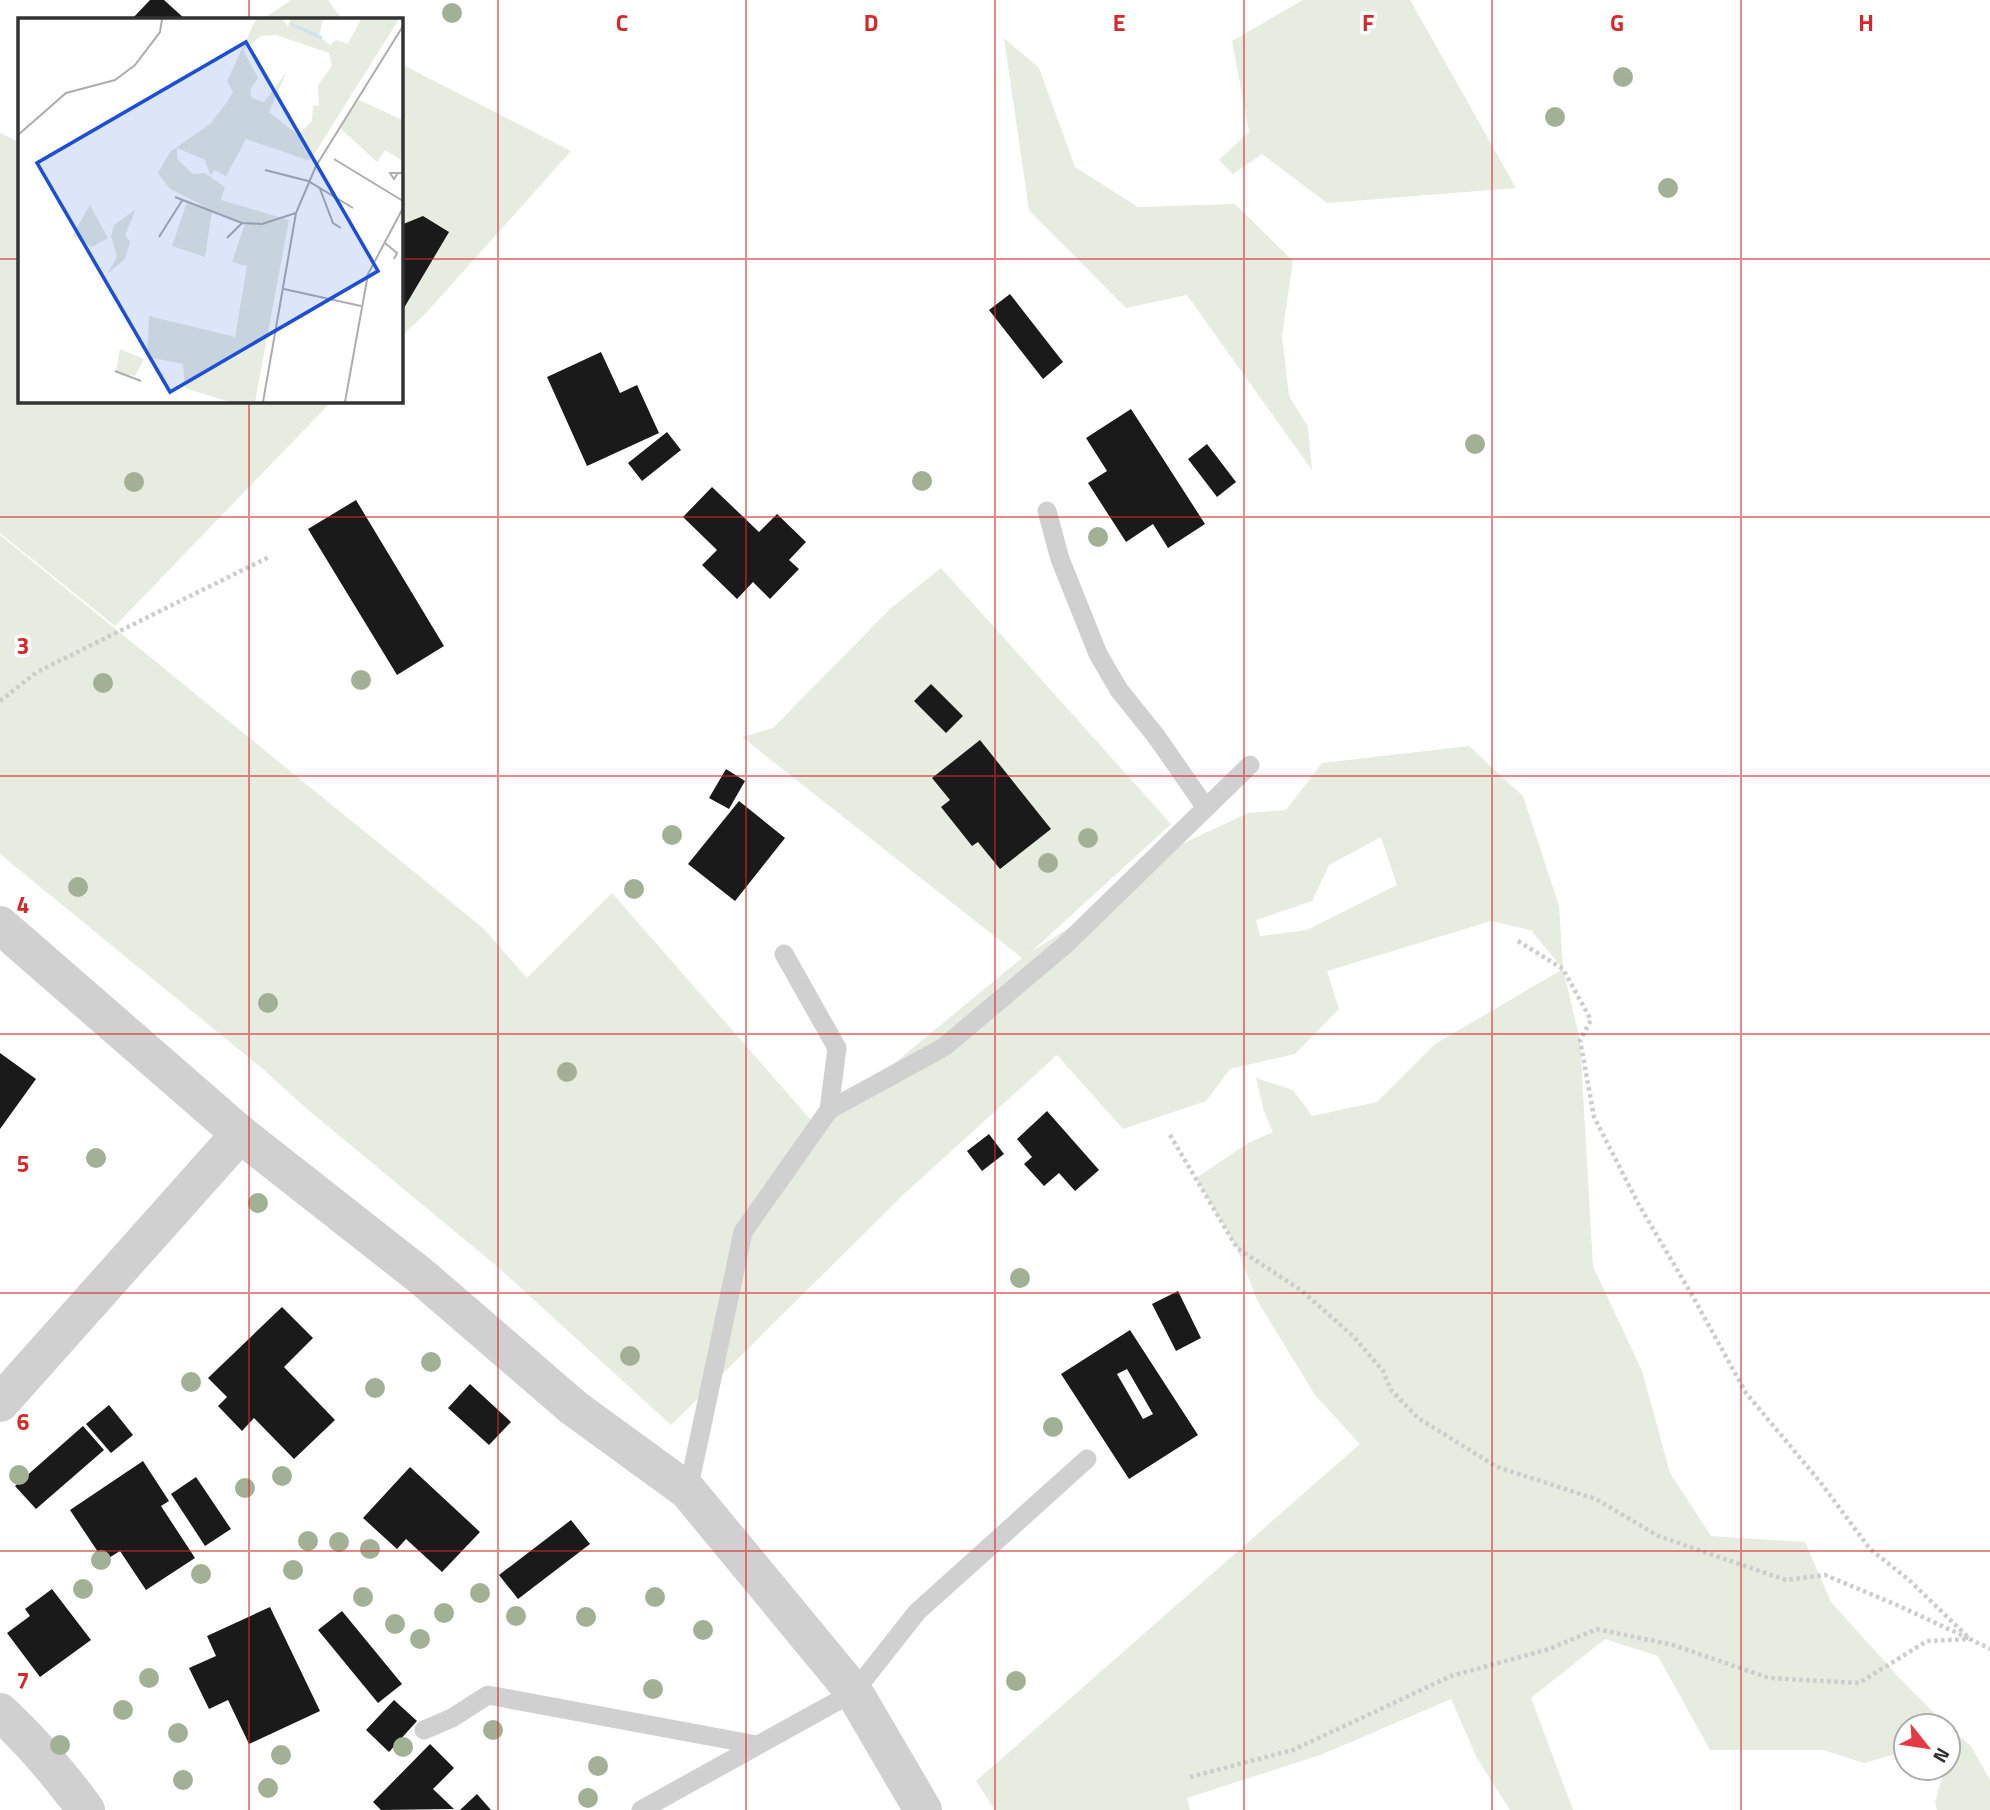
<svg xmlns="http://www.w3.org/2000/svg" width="1990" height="1810" font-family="'Titillium Web',sans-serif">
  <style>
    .green { fill: #e6ecdf; fill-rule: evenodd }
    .building { fill: #1a1a1a; fill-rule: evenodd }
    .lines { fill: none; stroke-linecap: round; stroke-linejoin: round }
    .path { stroke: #cdcdcd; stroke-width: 4.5; stroke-dasharray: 3.5 3.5; stroke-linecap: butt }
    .service { stroke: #d0d0d0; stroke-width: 19 }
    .minor { stroke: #d0d0d0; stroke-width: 38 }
    .tree { fill: #a2b095 }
    .grid { fill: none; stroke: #d62828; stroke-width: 2; stroke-opacity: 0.55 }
    .inset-river { fill: none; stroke: #cfe2ee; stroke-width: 3.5 }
    .inset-road { fill: none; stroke: #adadad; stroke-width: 2 }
    .view { fill: #1d4ed8; fill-opacity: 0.15; stroke: #1d4ed8; stroke-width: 3.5 }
    .inset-edge { fill: none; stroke: #333; stroke-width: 3.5 }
    .grid-label { font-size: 23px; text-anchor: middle; font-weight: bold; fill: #d62828; stroke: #fff; stroke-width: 7; stroke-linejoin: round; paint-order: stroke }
  </style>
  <rect width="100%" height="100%" fill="#fff"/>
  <g class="green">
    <path d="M 291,0 L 328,0 L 342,19 L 263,19 Z"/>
    <path d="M 1303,0 L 1410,0 L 1516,188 L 1327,203 L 1262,154 L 1233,174 L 1219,160 L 1249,132 L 1232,41 Z"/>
    <path d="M 1004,38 L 1039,68 L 1075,167 L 1138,207 L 1235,204 L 1293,261 L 1282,336 L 1289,396 L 1308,427 L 1312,470 L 1187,295 L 1126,308 L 1029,210 Z"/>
    <path d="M 401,64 L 571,151 L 426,313 L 401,337 Z"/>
    <path d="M 0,133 L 19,142 L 19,401 L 332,401 L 115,626 L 0,533 Z"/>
    <path d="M 0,535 L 483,928 L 527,978 L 612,893 L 817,1127 L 1022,958 L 742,737 L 773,728 L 890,609 L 941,568 L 1171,824 L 1031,952 L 1145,880 L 1167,851 L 1248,813 L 1286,810 L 1322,763 L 1469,746 L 1523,796 L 1559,906 L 1563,969 L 1580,1040 L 1593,1266 L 1642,1371 L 1670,1473 L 1711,1536 L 1805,1542 L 1831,1602 L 1905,1684 L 1947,1726 L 1906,1726 L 1906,1751 L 1864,1763 L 1824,1750 L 1710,1750 L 1658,1656 L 1605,1639 L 1531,1698 L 1573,1810 L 1510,1810 L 1477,1758 L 1451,1699 L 1323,1754 L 1187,1798 L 1190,1810 L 995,1810 L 976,1781 L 1360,1444 L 1315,1395 L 1257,1300 L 1237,1248 L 1196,1178 L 1248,1143 L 1273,1132 L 1264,1111 L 1256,1078 L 1293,1090 L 1312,1116 L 1377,1102 L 1435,1044 L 1563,969 L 1531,930 L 1491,921 L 1327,971 L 1339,1009 L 1295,1054 L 1230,1069 L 1206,1101 L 1123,1129 L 1057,1055 L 904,1194 L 671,1425 L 499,1268 L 307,1109 L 264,1070 L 0,854 ZM 1381,837 L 1397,885 L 1307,930 L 1260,936 L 1256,920 L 1312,901 L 1329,865 Z"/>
    <path d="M 1948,1727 L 1971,1746 L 1990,1780 L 1990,1810 L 1937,1810 L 1935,1802 L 1945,1768 L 1948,1768 Z"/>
  </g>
  <g class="building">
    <path d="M 150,0 L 164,0 L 185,19 L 132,19 Z"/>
    <path d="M 423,216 L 449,232 L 401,313 L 401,225 Z"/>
    <path d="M 1010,294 L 1063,362 L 1043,379 L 989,310 Z"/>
    <path d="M 601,352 L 620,393 L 637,385 L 659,433 L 587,466 L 547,377 Z"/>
    <path d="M 1131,409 L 1205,524 L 1168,548 L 1153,524 L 1126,542 L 1088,483 L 1107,471 L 1086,438 Z"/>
    <path d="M 667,432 L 681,450 L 642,481 L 628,463 Z"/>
    <path d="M 1207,444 L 1236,482 L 1217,497 L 1188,459 Z"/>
    <path d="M 712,487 L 759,532 L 777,514 L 806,542 L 789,560 L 799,569 L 770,599 L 753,582 L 737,599 L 702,565 L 717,550 L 683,517 Z"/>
    <path d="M 356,500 L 444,646 L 397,675 L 308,529 Z"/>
    <path d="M 931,684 L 963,716 L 946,733 L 914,701 Z"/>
    <path d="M 980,740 L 1051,829 L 1000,869 L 978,842 L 972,846 L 941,807 L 950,800 L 932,778 Z"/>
    <path d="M 726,769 L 745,781 L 729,809 L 709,798 Z"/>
    <path d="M 739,801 L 785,838 L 735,901 L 688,864 Z"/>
    <path d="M 0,1053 L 36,1079 L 0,1129 Z"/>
    <path d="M 1047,1111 L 1099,1170 L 1075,1191 L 1059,1173 L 1044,1186 L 1024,1164 L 1032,1157 L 1017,1139 Z"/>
    <path d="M 989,1134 L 1004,1154 L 982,1171 L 967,1151 Z"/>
    <path d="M 1178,1291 L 1201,1338 L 1176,1351 L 1152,1304 Z"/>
    <path d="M 282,1307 L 313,1338 L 284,1367 L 335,1420 L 294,1459 L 254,1418 L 242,1431 L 218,1406 L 227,1397 L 208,1378 Z"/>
    <path d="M 1130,1330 L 1198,1435 L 1129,1479 L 1061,1374 ZM 1127,1369 L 1153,1414 L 1143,1419 L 1117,1374 Z"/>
    <path d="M 470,1384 L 511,1422 L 489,1445 L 448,1408 Z"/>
    <path d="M 109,1405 L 133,1435 L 111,1453 L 86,1424 Z"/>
    <path d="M 83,1426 L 104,1450 L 36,1509 L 15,1486 Z"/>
    <path d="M 143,1461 L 169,1501 L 161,1506 L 195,1558 L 146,1590 L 120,1551 L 104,1561 L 70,1510 Z"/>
    <path d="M 410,1467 L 480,1532 L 442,1572 L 406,1539 L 397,1549 L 363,1518 Z"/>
    <path d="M 196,1477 L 231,1529 L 205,1546 L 171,1494 Z"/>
    <path d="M 571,1520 L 590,1544 L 518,1599 L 499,1575 Z"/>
    <path d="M 52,1589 L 91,1640 L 40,1677 L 7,1633 L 30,1616 L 25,1609 Z"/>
    <path d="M 270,1607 L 320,1711 L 249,1744 L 228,1700 L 209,1709 L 189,1668 L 216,1656 L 207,1636 Z"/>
    <path d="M 342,1611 L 402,1684 L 378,1703 L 318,1630 Z"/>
    <path d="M 394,1700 L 417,1721 L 389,1752 L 366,1730 Z"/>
    <path d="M 430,1744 L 454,1768 L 433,1789 L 454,1809 L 381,1810 L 373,1802 Z"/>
    <path d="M 477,1794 L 491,1810 L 460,1810 Z"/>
  </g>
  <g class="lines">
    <g class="path">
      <path d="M 0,701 L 37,672 L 271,556"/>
      <path d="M 1518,941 L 1563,969 L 1591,1020 L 1580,1040 L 1594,1117 L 1639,1205 L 1692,1295 L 1746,1393 L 1821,1483 L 1870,1549 L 1909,1580 L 1970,1639 L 1990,1649"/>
      <path d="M 1170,1135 L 1237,1248 L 1302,1291 L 1354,1337 L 1383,1371 L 1391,1390 L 1418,1418 L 1497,1467 L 1596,1499 L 1658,1536 L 1786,1580 L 1825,1575 L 1897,1605 L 1970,1639"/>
      <path d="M 1190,1777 L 1293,1750 L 1451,1676 L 1549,1649 L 1597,1629 L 1673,1645 L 1769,1678 L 1859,1683 L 1927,1641 L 1969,1639"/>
    </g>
    <g class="service">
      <path d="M 1047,511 L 1060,559 L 1098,654 L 1119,690 L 1156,736 L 1206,808"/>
      <path d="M 829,1110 L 944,1047 L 1065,945 L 1250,765"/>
      <path d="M 688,1491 L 743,1232 L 829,1110 L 837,1048 L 784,954"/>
      <path d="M 424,1730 L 452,1718 L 488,1695 L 757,1745"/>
      <path d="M 641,1810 L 854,1692 L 917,1612 L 1087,1459"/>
    </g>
    <g class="minor">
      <path d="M 0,925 L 240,1134 L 422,1277 L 574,1408 L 688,1491 L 854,1692 L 923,1810"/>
      <path d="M 0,1403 L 240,1134"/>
      <path d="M 0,1712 C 33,1742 60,1775 86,1810"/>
    </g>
  </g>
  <g class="tree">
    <circle cx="452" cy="13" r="10"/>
    <circle cx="1623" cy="77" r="10"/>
    <circle cx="1555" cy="117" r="10"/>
    <circle cx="1668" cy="188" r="10"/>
    <circle cx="1475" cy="444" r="10"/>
    <circle cx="922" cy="481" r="10"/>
    <circle cx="134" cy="482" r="10"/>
    <circle cx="1098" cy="537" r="10"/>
    <circle cx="361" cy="680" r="10"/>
    <circle cx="103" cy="683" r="10"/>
    <circle cx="672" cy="835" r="10"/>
    <circle cx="1088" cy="838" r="10"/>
    <circle cx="1048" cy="863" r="10"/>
    <circle cx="78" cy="887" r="10"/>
    <circle cx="634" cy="889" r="10"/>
    <circle cx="268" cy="1003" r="10"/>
    <circle cx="567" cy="1072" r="10"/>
    <circle cx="96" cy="1158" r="10"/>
    <circle cx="258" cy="1203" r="10"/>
    <circle cx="1020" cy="1278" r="10"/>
    <circle cx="630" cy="1356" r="10"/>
    <circle cx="431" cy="1362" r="10"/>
    <circle cx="191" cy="1382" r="10"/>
    <circle cx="375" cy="1388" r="10"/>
    <circle cx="1053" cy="1427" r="10"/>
    <circle cx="19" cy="1475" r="10"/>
    <circle cx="282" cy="1476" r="10"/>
    <circle cx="245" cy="1488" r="10"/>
    <circle cx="308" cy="1541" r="10"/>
    <circle cx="339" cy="1542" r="10"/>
    <circle cx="370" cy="1549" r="10"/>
    <circle cx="101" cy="1560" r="10"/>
    <circle cx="293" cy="1570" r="10"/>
    <circle cx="201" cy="1574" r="10"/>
    <circle cx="83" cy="1589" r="10"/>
    <circle cx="480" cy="1593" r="10"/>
    <circle cx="363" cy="1597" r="10"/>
    <circle cx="655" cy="1597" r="10"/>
    <circle cx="444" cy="1613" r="10"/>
    <circle cx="516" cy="1616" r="10"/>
    <circle cx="586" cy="1617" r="10"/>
    <circle cx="395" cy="1624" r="10"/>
    <circle cx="703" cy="1630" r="10"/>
    <circle cx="420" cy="1639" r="10"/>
    <circle cx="149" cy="1678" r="10"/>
    <circle cx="1016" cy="1681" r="10"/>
    <circle cx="653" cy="1689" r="10"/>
    <circle cx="123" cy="1710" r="10"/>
    <circle cx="493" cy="1730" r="10"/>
    <circle cx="178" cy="1733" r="10"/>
    <circle cx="60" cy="1745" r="10"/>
    <circle cx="403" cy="1747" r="10"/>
    <circle cx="281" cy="1755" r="10"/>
    <circle cx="598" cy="1766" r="10"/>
    <circle cx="183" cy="1780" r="10"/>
    <circle cx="268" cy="1788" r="10"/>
    <circle cx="588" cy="1798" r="10"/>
  </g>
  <path class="grid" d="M 249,0 L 249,19M 498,0 L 498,1810M 746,0 L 746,1810M 995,0 L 995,1810M 1244,0 L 1244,1810M 1492,0 L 1492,1810M 1741,0 L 1741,1810M 0,259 L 19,259M 401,259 L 1990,259M 249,401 L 249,1810M 0,517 L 1990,517M 0,776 L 1990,776M 0,1034 L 1990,1034M 0,1293 L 1990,1293M 0,1551 L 1990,1551"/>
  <g transform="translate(18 18)">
    <rect width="385" height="385" fill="#fff"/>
    <path d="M 238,1 L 264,1 L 270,8 L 273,1 L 305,1 L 301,18 L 312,27 L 318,22 L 330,26 L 343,1 L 381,1 L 292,143 L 228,121 L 208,158 L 197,152 L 192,157 L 187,142 L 159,130 L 159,141 L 175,156 L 187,155 L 207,169 L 203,182 L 271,202 L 237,384 L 212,384 L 167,370 L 165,346 L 129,339 L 131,298 L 217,319 L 229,248 L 214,244 L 227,205 L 194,193 L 187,239 L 154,228 L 169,184 L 188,189 L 152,171 L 140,155 L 152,134 L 192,106 L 210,83 L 215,74 L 209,63 ZM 258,17 L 311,35 L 314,48 L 300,67 L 301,88 L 295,87 L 294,103 L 280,117 L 251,94 L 269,53 L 246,84 L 234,80 L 232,72 L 240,60 L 225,32 L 243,18 ZM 341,82 L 385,102 L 385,143 L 367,132 L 359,144 L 321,109 ZM 72,187 L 90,220 L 74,229 L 54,218 ZM 118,191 L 107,217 L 112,224 L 107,241 L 89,256 L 99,239 L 93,218 L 96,207 ZM 102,331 L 126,341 L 117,358 L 98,354 Z" fill="#e6ecdf" fill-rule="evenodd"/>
    <path class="inset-river" d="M 273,6 L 304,20"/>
    <path class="inset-road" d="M 0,117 L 48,75 L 97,62 L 117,47 L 142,14 L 144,1M 316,141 L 385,183M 247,152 L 290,163 L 335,190M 380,155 L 376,161 L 372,155 L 385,155M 302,171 L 315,205 L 323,210M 157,179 L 224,205M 141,219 L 165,181M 209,220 L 224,205 L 244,206 L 278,195M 367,225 L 379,235 L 376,241M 266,271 L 343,288M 97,353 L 123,363M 245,384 L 278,195 L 298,148 L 385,8M 327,384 L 350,256 L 385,190"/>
    <path class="view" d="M 228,24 L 360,253 L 152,374 L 19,145 Z"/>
    <rect width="385" height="385" class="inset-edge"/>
  </g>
  <g class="grid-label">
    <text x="622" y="31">C</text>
    <text x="871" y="31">D</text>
    <text x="1119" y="31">E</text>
    <text x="1368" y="31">F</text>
    <text x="1617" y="31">G</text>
    <text x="1866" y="31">H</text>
    <text x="23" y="654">3</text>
    <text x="23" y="913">4</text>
    <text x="23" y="1172">5</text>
    <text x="23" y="1430">6</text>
    <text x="23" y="1689">7</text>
  </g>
  <g transform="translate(1927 1747) rotate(120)"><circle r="33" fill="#ffffff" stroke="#adadad" stroke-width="2"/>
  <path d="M0-5L12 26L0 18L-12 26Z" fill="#e63946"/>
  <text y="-10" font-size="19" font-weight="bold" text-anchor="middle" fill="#333333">N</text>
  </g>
</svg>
